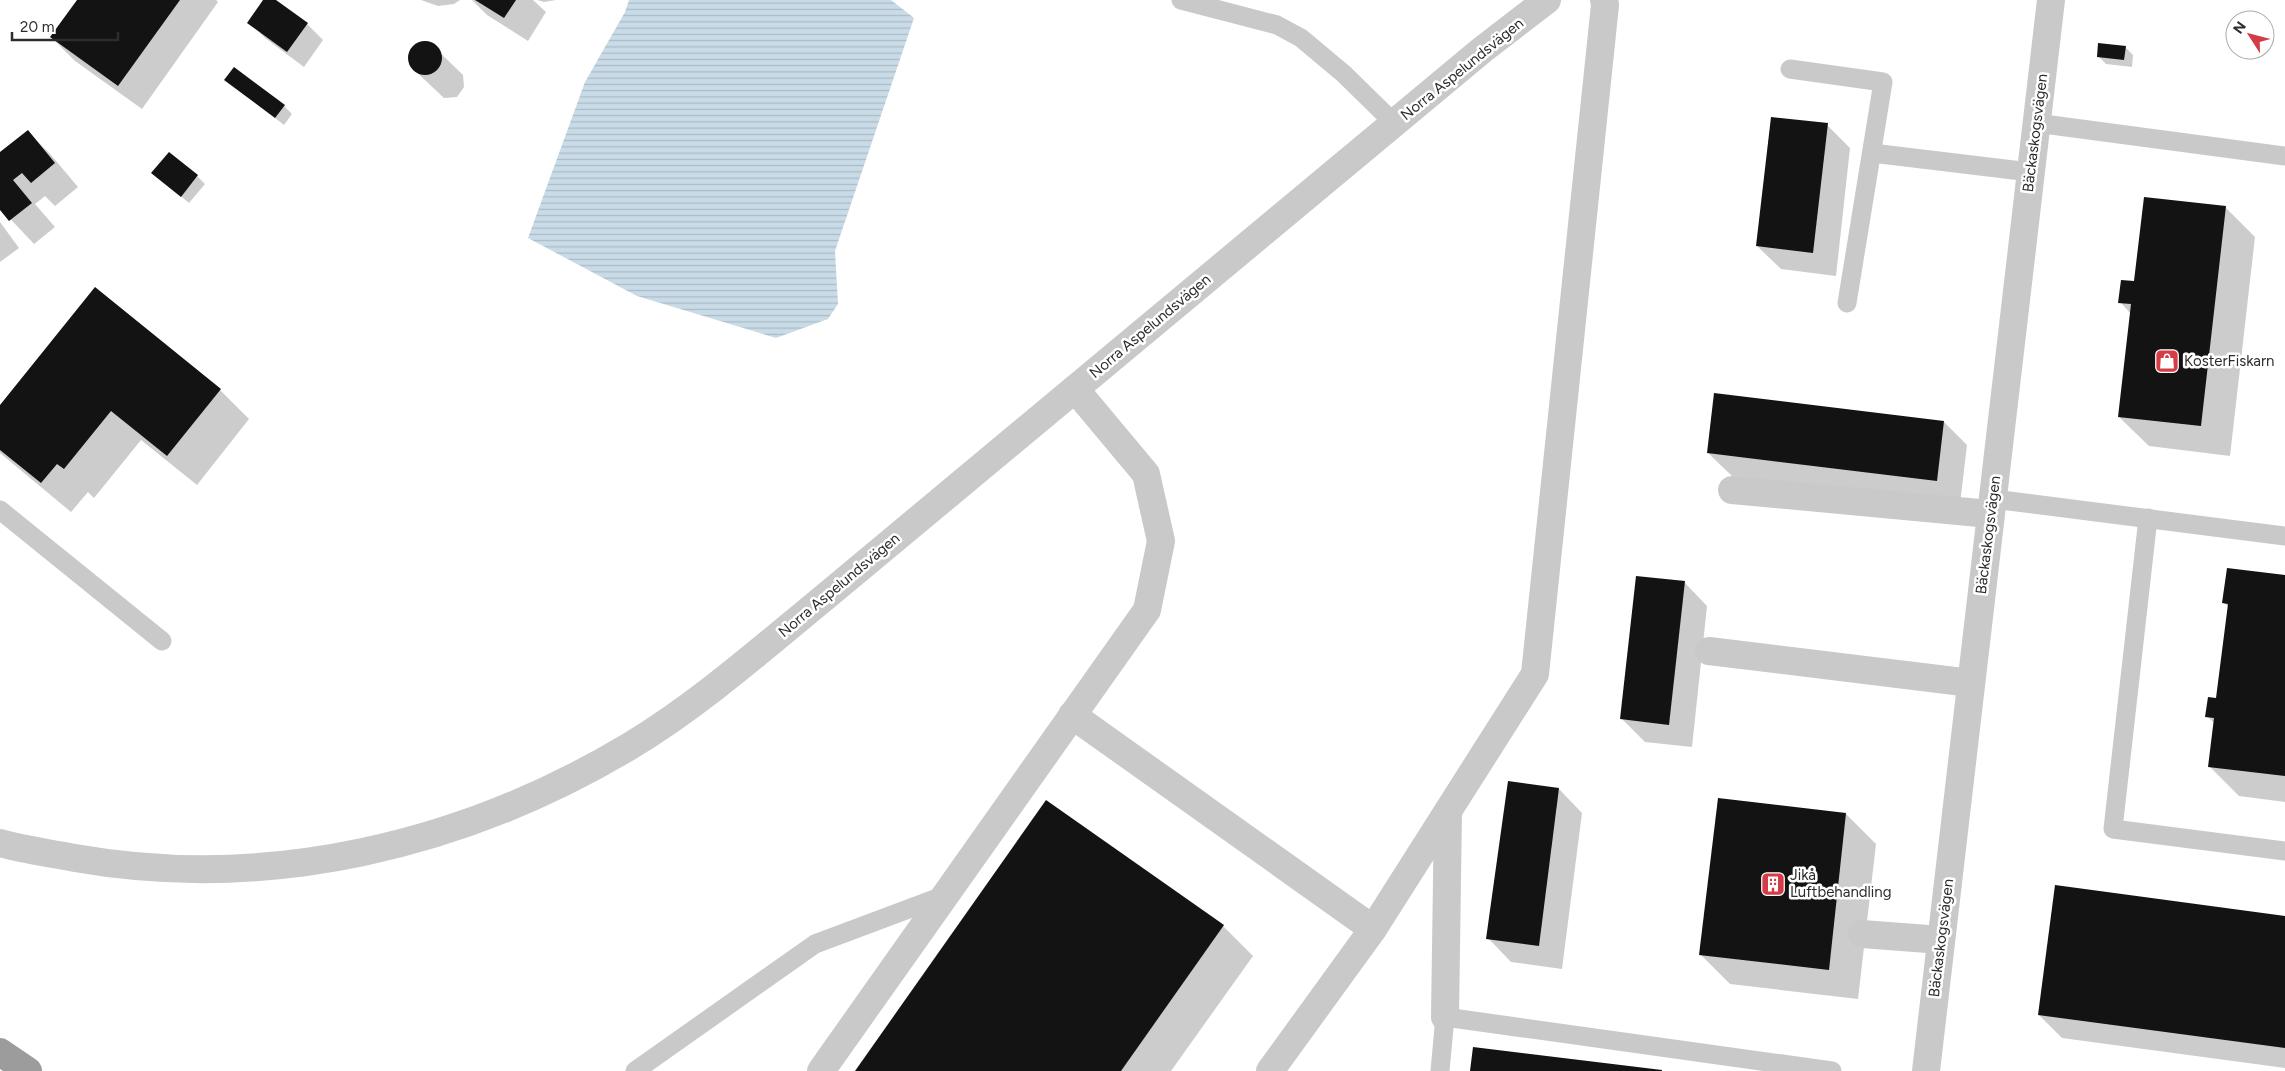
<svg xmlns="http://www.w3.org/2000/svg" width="2285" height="1071" font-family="Figtree,sans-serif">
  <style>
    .water { fill: url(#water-rules) }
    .shadow { fill: #0003 }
    .building { fill: #131313 }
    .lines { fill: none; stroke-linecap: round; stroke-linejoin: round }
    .service { stroke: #c9c9c9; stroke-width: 19 }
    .minor { stroke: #c9c9c9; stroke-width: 28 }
    .tertiary { stroke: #c9c9c9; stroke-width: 28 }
    .trunk { stroke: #9c9c9c; stroke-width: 28 }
    .labels { text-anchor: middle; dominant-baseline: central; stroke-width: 5; stroke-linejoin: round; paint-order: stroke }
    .street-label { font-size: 15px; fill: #2c2c2c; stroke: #fff }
    .poi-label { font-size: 15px; fill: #2c2c2c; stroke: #fff; text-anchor: start }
  </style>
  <defs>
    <pattern id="water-rules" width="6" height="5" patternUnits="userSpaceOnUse" patternTransform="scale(1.25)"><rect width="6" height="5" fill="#c8dbe7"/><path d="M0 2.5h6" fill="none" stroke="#acbcc6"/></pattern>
  </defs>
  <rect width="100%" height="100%" fill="#fff"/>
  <path class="water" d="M 629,0 L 891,0 L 914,18 L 835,251 L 838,304 L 828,319 L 776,338 L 637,296 L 528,238 L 585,82 L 625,12 Z"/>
  <g class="shadow">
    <path d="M 78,0 L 216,0 L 218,2 L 142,109 L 75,61 L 51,37 Z"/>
    <path d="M 265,0 L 274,0 L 307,24 L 323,40 L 304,67 L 265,38 L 249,22 Z"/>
    <path d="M 421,0 L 460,0 L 454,4 L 438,6 Z"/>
    <path d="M 472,0 L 533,0 L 546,12 L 528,41 L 487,15 Z"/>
    <path d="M 537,0 L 556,0 L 544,2 Z"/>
    <path d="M 430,43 L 463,75 L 464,87 L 457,97 L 444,98 L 410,66 L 409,53 L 417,44 Z"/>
    <path d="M 2125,47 L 2133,55 L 2132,67 L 2106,64 L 2098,56 Z"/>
    <path d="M 226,80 L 284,106 L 292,114 L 284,125 Z"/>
    <path d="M 1827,125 L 1850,148 L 1836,276 L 1781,269 L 1757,246 Z"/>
    <path d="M 27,131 L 51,155 L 78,187 L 55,206 L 45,196 L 35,204 L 55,227 L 34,244 L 0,208 L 0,154 Z"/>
    <path d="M 153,173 L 197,176 L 205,184 L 189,203 Z"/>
    <path d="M 2225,207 L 2255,237 L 2230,456 L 2149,446 L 2119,417 L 2131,314 L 2120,302 L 2135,283 Z"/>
    <path d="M 0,222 L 19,248 L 0,262 Z"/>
    <path d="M 220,390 L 249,419 L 197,485 L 141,440 L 94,498 L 88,492 L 71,512 L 0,453 L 0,407 Z"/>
    <path d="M 1944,422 L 1967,445 L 1960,504 L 1732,476 L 1708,453 Z"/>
    <path d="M 2285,577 L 2285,802 L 2239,796 L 2209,766 L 2215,724 L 2207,716 L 2217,699 L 2229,607 L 2224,603 Z"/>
    <path d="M 1684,582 L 1707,606 L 1692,747 L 1645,742 L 1622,719 Z"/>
    <path d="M 1559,789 L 1582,813 L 1562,969 L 1511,962 L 1488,938 Z"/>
    <path d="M 1719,800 L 1846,814 L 1876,844 L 1858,999 L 1730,984 L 1701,955 Z"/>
    <path d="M 2285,917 L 2285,1068 L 2062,1038 L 2039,1015 Z"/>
    <path d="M 1223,926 L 1253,956 L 1171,1071 L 856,1071 Z"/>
  </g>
  <g class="building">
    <path d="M 77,0 L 180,0 L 118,86 L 50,37 Z"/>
    <path d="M 263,0 L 276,0 L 308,23 L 287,52 L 247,23 Z"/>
    <path d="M 475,0 L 516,0 L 504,18 Z"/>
    <circle cx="425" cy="58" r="17"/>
    <path d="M 2098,43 L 2126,46 L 2124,60 L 2097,57 Z"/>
    <path d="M 234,67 L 285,105 L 275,118 L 224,80 Z"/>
    <path d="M 1771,117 L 1828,123 L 1813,253 L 1756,246 Z"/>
    <path d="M 28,130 L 55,163 L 31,183 L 22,173 L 13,180 L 32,203 L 9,221 L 0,210 L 0,152 Z"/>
    <path d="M 169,152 L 198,175 L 181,197 L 151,173 Z"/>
    <path d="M 2144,197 L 2226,206 L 2201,426 L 2118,417 L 2131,304 L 2118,303 L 2121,280 L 2134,281 Z"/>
    <path d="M 95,287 L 221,389 L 167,456 L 111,411 L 64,469 L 57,464 L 41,483 L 0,450 L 0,405 Z"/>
    <path d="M 1714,393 L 1944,421 L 1937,481 L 1707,453 Z"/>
    <path d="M 2227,568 L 2285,575 L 2285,776 L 2208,767 L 2214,718 L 2205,717 L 2208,697 L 2216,698 L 2228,604 L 2222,603 Z"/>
    <path d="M 1636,576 L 1685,581 L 1669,725 L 1620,719 Z"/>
    <path d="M 1508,781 L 1559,788 L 1539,946 L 1486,939 Z"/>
    <path d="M 1718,798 L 1846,813 L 1829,970 L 1699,955 Z"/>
    <path d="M 1046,800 L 1224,925 L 1121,1071 L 855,1071 Z"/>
    <path d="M 2055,885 L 2285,916 L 2285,1048 L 2038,1015 Z"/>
    <path d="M 1473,1047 L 1662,1070 L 1662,1071 L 1470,1071 Z"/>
  </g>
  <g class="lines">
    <g class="service">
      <path d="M 1181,0 L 1277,25 L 1301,38 L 1344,74 L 1395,124"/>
      <path d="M 1790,69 L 1883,82 L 1847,303"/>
      <path d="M 2036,123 L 2285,156"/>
      <path d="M 1872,153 L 2030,172"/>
      <path d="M 1993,499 L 2285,536"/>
      <path d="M 0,510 L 162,641"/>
      <path d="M 2148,518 L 2113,829 L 2285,851"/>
      <path d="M 635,1071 L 815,944 L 943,896"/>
      <path d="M 1440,1071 L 1445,1017 L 1832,1071"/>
    </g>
    <g class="minor">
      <path d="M 1732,490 L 1990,514"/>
      <path d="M 1709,651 L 1971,683"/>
      <path d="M 1072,715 L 1373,929"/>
      <path d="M 1862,934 L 1941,940"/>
      <path d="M 1445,1017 L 1448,811"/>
      <path d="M 821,1071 L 1147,610 L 1161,541 L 1146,474 L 1075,389"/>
      <path d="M 1270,1071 L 1373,929 L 1535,674 L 1605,5 L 1604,0"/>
      <path d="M 1926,1071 L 2051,0"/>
    </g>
    <path class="tertiary" d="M 0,843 C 24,850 50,853 75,858 C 267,892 463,846 630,746 C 698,705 758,652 819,602 L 1482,50 L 1547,0"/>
    <path class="trunk" d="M 0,1052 L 28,1071"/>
  </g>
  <defs>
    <g id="shop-square" transform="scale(1.25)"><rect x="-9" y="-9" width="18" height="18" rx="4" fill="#d43c47" stroke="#fff"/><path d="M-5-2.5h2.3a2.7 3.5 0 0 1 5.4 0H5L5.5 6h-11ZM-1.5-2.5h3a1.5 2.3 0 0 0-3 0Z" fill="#fff"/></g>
    <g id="building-square" transform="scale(1.25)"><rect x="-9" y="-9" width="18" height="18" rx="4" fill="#d43c47" stroke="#fff"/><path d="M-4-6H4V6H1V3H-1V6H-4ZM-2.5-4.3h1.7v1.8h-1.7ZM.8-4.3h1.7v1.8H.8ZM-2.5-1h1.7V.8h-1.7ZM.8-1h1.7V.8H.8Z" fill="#fff"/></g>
  </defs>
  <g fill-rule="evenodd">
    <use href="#shop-square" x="2167" y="361"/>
    <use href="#building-square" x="1773" y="884"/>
  </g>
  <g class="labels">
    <g class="street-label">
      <text transform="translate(1462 69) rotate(-39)">Norra Aspelundsvägen</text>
      <text transform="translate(2035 133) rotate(-83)">Bäckaskogsvägen</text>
      <text transform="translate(1150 326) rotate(-40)">Norra Aspelundsvägen</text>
      <text transform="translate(1988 535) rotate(-83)">Bäckaskogsvägen</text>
      <text transform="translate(839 585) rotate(-40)">Norra Aspelundsvägen</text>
      <text transform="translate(1941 938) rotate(-83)">Bäckaskogsvägen</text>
    </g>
    <g class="poi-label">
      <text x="2184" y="361">KosterFiskarn</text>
      <text x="1790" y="875">Jikå<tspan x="1790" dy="17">Luftbehandling</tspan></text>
    </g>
  </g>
  <g transform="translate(2250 35) rotate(306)"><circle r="24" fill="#ffffff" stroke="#ababab"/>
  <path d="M0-4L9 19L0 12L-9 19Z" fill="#d43c47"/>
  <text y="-8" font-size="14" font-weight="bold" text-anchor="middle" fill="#2c2c2c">N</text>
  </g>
  <path d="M12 32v8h106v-8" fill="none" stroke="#2c2c2c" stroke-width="2.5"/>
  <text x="20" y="32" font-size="15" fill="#2c2c2c" stroke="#ffffff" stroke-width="4" paint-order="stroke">20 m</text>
</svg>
